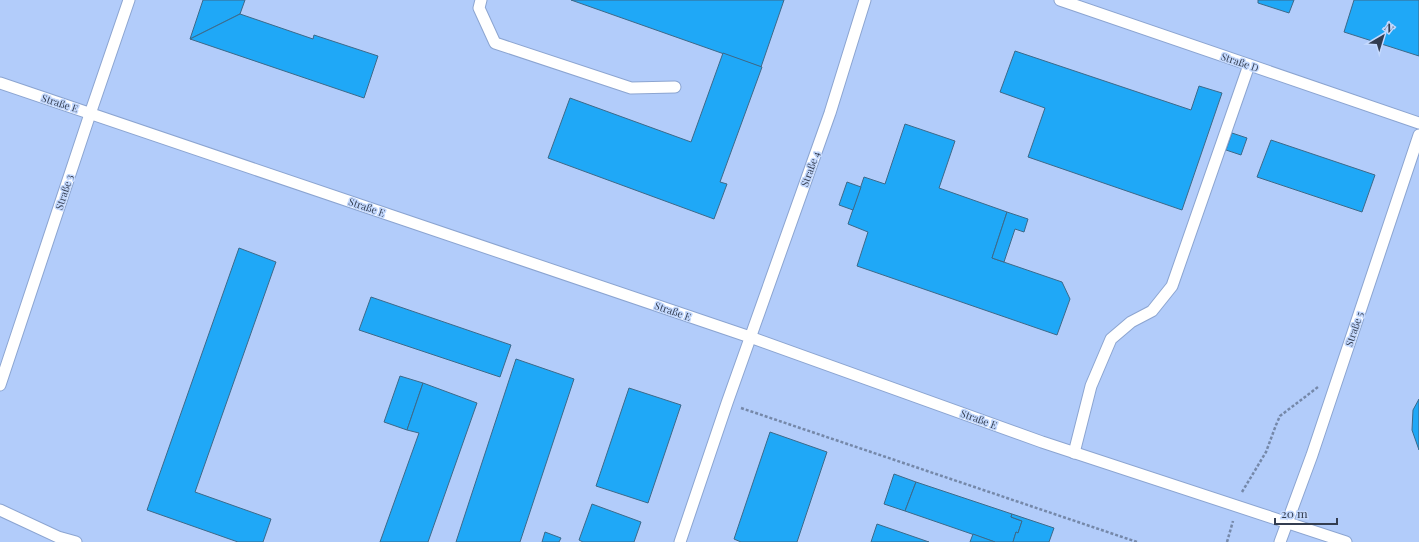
<svg xmlns="http://www.w3.org/2000/svg" width="1419" height="542" font-family="'Playfair Display',serif">
  <style>
    .building { fill: #1fa8f7; stroke: #3d6989 }
    .lines { fill: none; stroke-linecap: round; stroke-linejoin: round }
    .lane-casing { stroke: #8ca5d1; stroke-width: 13 }
    .path { stroke: #7588a9; stroke-width: 2.5; stroke-dasharray: 3 2; stroke-linecap: butt }
    .lane { stroke: #fff; stroke-width: 11 }
    .labels { text-anchor: middle; dominant-baseline: central; stroke-width: 3; stroke-linejoin: round; paint-order: stroke }
    .street-label { font-size: 10px; fill: #333d50; stroke: #c4d9fe }
  </style>
  <rect width="100%" height="100%" fill="#b2ccfa"/>
  <g class="building">
    <path d="M 203,0 L 245,0 L 240,14 L 190,39 Z"/>
    <path d="M 571,0 L 784,0 L 761,67 Z"/>
    <path d="M 1258,0 L 1294,0 L 1289,13 L 1258,3 Z"/>
    <path d="M 1354,0 L 1419,0 L 1419,56 L 1344,32 Z"/>
    <path d="M 240,14 L 313,39 L 314,35 L 378,56 L 364,98 L 190,39 Z"/>
    <path d="M 1015,51 L 1191,110 L 1199,86 L 1222,93 L 1182,210 L 1028,157 L 1045,108 L 1000,92 Z"/>
    <path d="M 723,53 L 762,67 L 720,182 L 727,184 L 714,219 L 548,158 L 570,98 L 691,142 Z"/>
    <path d="M 905,124 L 955,141 L 939,188 L 1007,212 L 992,258 L 1062,282 L 1070,299 L 1057,335 L 857,266 L 868,232 L 848,224 L 864,177 L 885,184 Z"/>
    <path d="M 1232,133 L 1247,138 L 1241,155 L 1226,150 Z"/>
    <path d="M 1271,140 L 1375,175 L 1362,212 L 1257,177 Z"/>
    <path d="M 847,182 L 861,187 L 853,210 L 839,205 Z"/>
    <path d="M 1007,212 L 1028,219 L 1024,232 L 1015,229 L 1004,262 L 992,258 Z"/>
    <path d="M 239,248 L 276,262 L 195,492 L 271,519 L 263,542 L 238,542 L 147,510 Z"/>
    <path d="M 371,297 L 511,345 L 500,377 L 359,330 Z"/>
    <path d="M 516,359 L 574,379 L 520,542 L 456,542 Z"/>
    <path d="M 400,376 L 423,383 L 407,430 L 384,422 Z"/>
    <path d="M 423,383 L 477,403 L 428,542 L 380,542 L 419,433 L 407,430 Z"/>
    <path d="M 629,388 L 681,405 L 648,503 L 596,486 Z"/>
    <path d="M 1419,399 L 1419,450 L 1412,430 L 1413,410 Z"/>
    <path d="M 770,432 L 827,452 L 797,542 L 741,542 L 734,539 Z"/>
    <path d="M 894,474 L 916,482 L 905,511 L 884,504 Z"/>
    <path d="M 916,482 L 1012,514 L 1011,517 L 1022,521 L 1018,533 L 1016,532 L 1013,542 L 995,542 L 905,511 Z"/>
    <path d="M 592,504 L 641,522 L 634,542 L 583,542 L 579,540 Z"/>
    <path d="M 1012,514 L 1054,528 L 1049,542 L 1013,542 L 1016,532 L 1018,533 L 1022,521 L 1011,517 Z"/>
    <path d="M 877,524 L 929,542 L 871,542 Z"/>
    <path d="M 545,532 L 561,538 L 559,542 L 542,542 Z"/>
    <path d="M 973,534 L 995,542 L 970,542 Z"/>
  </g>
  <g class="lines">
    <g class="lane-casing">
      <g id="lane">
        <path d="M 481,0 L 479,8 L 495,43 L 631,88 L 675,87"/>
        <path d="M 1060,0 L 1419,123"/>
        <path d="M 0,83 L 750,337 L 1042,442 L 1346,542"/>
        <path d="M 0,385 L 90,114 L 129,0"/>
        <path d="M 1074,453 L 1091,386 L 1111,339 L 1131,322 L 1152,311 L 1172,286 L 1249,65"/>
        <path d="M 0,510 L 58,537 L 76,542"/>
        <path d="M 680,542 L 727,403 L 830,113 L 865,0"/>
        <path d="M 1280,542 L 1312,455 L 1419,135"/>
      </g>
    </g>
    <g class="path">
      <path d="M 741,408 L 1137,542"/>
      <path d="M 1242,492 L 1266,452 L 1276,425 L 1280,416 L 1318,387"/>
      <path d="M 1227,542 L 1233,521"/>
    </g>
    <use href="#lane" class="lane"/>
  </g>
  <g class="labels">
    <g class="street-label">
      <text transform="translate(1240 62) rotate(19)">Straße D</text>
      <text transform="translate(60 103) rotate(18)">Straße E</text>
      <text transform="translate(810 169) rotate(-70)">Straße 4</text>
      <text transform="translate(64 192) rotate(-72)">Straße 3</text>
      <text transform="translate(367 207) rotate(19)">Straße E</text>
      <text transform="translate(673 311) rotate(19)">Straße E</text>
      <text transform="translate(1354 329) rotate(-71)">Straße 5</text>
      <text transform="translate(979 419) rotate(20)">Straße E</text>
    </g>
  </g>
  <g transform="translate(1383 36) rotate(38)" stroke="#c4d9fe" stroke-width="3" paint-order="stroke">
  <path d="M0-3L7 15L0 10L-7 15Z" fill="#333d50"/>
  <text y="-6" font-size="11" font-weight="bold" text-anchor="middle" fill="#333d50">N</text>
  </g>
  <path d="M1275 518v6h62v-6" fill="none" stroke="#333d50" stroke-width="2"/>
  <text x="1281" y="518" font-size="12" fill="#333d50" stroke="#c4d9fe" stroke-width="3" paint-order="stroke">20 m</text>
</svg>
